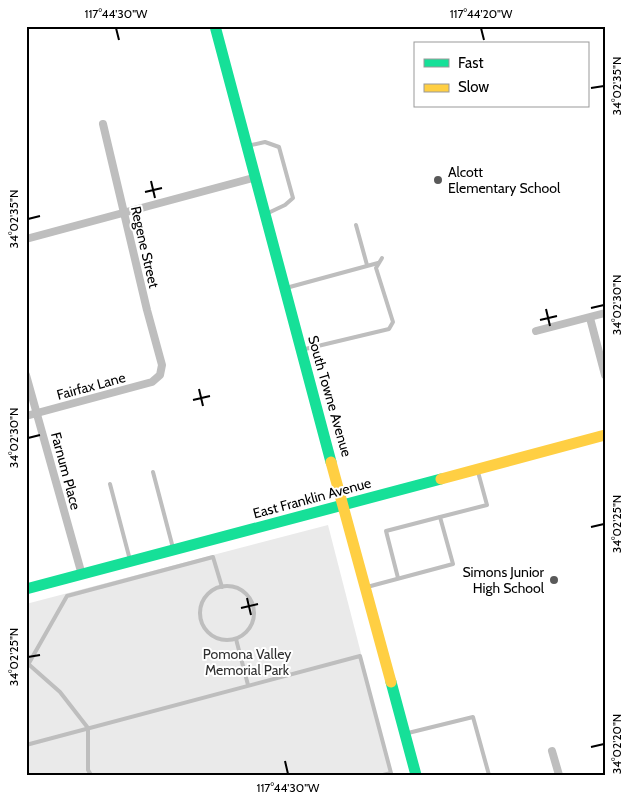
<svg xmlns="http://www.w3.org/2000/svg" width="631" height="801" font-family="Cabin,sans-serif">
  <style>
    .green { fill: #eaeaea }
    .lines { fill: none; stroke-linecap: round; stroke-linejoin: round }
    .lane { stroke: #bebebe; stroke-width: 4 }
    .street { stroke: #bebebe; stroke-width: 8 }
    .fast { stroke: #16e098; stroke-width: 11 }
    .slow { stroke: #ffcf43; stroke-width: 11 }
    .ticks { fill: none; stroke: #000; stroke-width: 2 }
    .poi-dot { fill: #595959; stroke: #fff; stroke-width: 2 }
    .labels { text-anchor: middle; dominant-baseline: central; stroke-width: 4; stroke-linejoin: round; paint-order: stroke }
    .poi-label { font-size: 14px; fill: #000; stroke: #fff; text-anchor: start }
    .street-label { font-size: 14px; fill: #000; stroke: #fff }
    .park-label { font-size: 14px; fill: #2f2f2f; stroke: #fff }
    .neatline { fill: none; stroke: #000; stroke-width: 2 }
    .ticks-label { font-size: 12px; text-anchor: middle; fill: #000 }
  </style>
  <rect width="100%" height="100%" fill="#fff"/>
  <path class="green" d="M 328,525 L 392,774 L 26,775 L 26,604 Z"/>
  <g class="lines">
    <g class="lane">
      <path d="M 247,146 L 265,142 L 279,147 L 293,198 L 285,205 L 266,214"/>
      <path d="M 356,225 L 367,265"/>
      <path d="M 286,288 L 378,263"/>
      <path d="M 301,350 L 389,329 L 393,322 L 376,268 L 382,258"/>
      <path d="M 153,472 L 173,548"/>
      <path d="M 110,484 L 130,560"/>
      <path d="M 398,578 L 386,531 L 440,517"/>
      <circle cx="227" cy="613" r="27"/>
      <path d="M 367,587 L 453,564 L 440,517 L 487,505 L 478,472"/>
      <path d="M 236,639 L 248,685"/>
      <path d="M 26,662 L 60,692 L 88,728 L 88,770 L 91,775"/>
      <path d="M 29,663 L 67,596 L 213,557 L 222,587"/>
      <path d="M 408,733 L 473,717 L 489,775"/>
      <path d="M 26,745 L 360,656 L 391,773 L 383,775"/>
    </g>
    <g class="street">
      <path d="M 26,239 L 253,178"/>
      <path d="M 590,318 L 605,375"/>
      <path d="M 536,331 L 605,313"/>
      <path d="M 26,375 L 82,575"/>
      <path d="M 26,416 L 152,382 L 160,375 L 162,365 L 147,310 L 103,124"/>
      <path d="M 552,751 L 559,775"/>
    </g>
    <g class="fast">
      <path d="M 215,26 L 331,462"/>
      <path d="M 26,589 L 441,479"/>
      <path d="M 391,682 L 416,775"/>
    </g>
    <g class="slow">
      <path d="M 331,462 L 391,682"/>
      <path d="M 441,479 L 605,435"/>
    </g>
  </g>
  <path class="ticks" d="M 116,28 L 119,40M 481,28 L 484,40M 591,88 L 604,86M 151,181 L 155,198M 145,192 L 162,188M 28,219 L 40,216M 591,308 L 604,305M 546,309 L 550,326M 540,320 L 557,316M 199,389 L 203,406M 193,400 L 210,396M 28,438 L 40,435M 591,527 L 604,524M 247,598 L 251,615M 241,608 L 258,604M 28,657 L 40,655M 591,747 L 604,744M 285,761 L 288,774"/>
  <g class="poi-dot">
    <circle cx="438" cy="180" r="5"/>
    <circle cx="554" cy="580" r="5"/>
  </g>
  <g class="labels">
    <g class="poi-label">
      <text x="448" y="172">Alcott<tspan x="448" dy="16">Elementary School</tspan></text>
      <text x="544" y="572" text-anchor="end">Simons Junior<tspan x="544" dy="16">High School</tspan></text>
    </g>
    <g class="street-label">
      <text transform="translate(145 247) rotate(77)">Regene Street</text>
      <text transform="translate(91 386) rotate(-15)">Fairfax Lane</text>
      <text transform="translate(330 396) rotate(74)">South Towne Avenue</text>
      <text transform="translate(66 471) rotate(75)">Farnum Place</text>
      <text transform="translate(312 498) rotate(-15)">East Franklin Avenue</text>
    </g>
    <g class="park-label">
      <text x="247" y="654">Pomona Valley<tspan x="247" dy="16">Memorial Park</tspan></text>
    </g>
  </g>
  <rect width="631" height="801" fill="none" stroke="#ffffff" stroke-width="55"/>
  <rect x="414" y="42" width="175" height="65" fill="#ffffff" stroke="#999999"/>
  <rect x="424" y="59" width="25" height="8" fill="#16e098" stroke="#999999"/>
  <text x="458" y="68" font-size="15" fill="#000000">Fast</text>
  <rect x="424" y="84" width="25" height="8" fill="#ffcf43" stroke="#999999"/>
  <text x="458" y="92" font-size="15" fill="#000000">Slow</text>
  <rect x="28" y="28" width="576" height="746" class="neatline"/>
  <g class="ticks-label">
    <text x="116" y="18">117°44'30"W</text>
    <text x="481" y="18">117°44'20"W</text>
    <text transform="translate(617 86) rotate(-90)" y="4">34°02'35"N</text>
    <text transform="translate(14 219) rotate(-90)" y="4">34°02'35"N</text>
    <text transform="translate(617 305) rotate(-90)" y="4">34°02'30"N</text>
    <text transform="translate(14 438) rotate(-90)" y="4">34°02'30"N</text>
    <text transform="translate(617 524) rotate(-90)" y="4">34°02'25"N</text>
    <text transform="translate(14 657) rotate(-90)" y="4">34°02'25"N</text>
    <text transform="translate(617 744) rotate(-90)" y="4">34°02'20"N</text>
    <text x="288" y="792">117°44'30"W</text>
  </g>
</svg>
